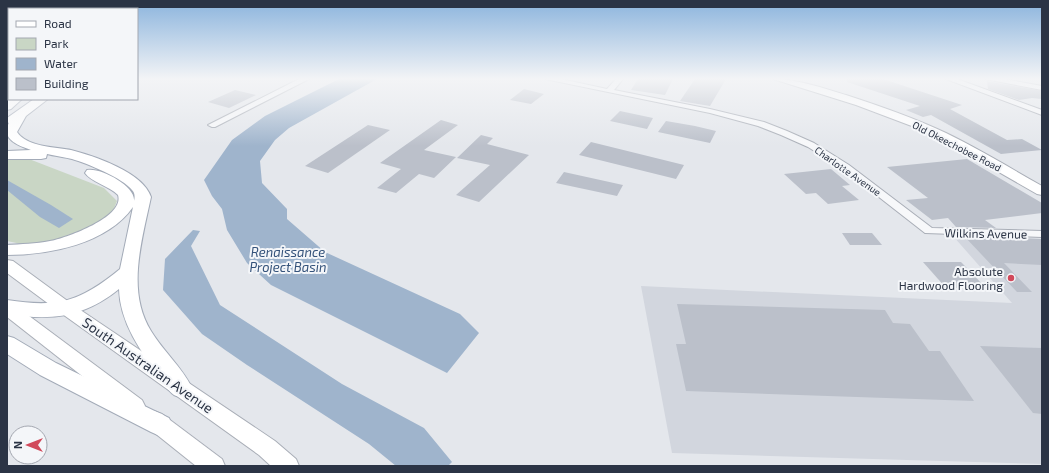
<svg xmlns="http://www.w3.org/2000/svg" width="1049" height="473" font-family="'Exo 2',sans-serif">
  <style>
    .built { fill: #d2d6de }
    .green { fill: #c9d6c5 }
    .water { fill: #9fb4cc }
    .building { fill: #bbc0ca }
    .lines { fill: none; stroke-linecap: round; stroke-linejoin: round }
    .street-casing { stroke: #a9aeb7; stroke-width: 2 }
    .secondary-casing { stroke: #a9aeb7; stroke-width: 2 }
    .primary-casing { stroke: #a3abb8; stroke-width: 2 }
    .street { fill: #f7f8fa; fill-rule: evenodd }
    .secondary { fill: #fff; fill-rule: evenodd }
    .primary { fill: #fff; fill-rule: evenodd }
    .poi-dot { fill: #d1495b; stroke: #f4f6f9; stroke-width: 1.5 }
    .labels { text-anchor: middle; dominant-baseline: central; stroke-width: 4; stroke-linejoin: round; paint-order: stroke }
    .far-street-label { font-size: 10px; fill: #2b3445; stroke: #f4f6f9 }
    .street-label { font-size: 12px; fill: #2b3445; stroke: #f4f6f9 }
    .poi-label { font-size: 12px; fill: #2b3445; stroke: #f4f6f9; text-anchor: end }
    .water-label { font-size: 13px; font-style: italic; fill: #34527a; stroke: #f4f6f9 }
    .near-street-label { font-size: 14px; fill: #2b3445; stroke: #f4f6f9 }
  </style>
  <rect width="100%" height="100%" fill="#e4e7ec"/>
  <path class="built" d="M 953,236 L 1042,239 L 1042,464 L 672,453 L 641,286 L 1012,303 Z"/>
  <path class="green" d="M 7,159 L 29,159 L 104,188 L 117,201 L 113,211 L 102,221 L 57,242 L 26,245 L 7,241 Z"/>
  <g class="water">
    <path d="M 339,79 L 377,79 L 289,128 L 275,140 L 260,161 L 262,183 L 287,209 L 287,219 L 325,252 L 460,314 L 479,333 L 447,373 L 271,285 L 247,263 L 227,230 L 222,209 L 212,196 L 204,180 L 232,140 L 265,116 Z"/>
    <path d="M 7,180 L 51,205 L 73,219 L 59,228 L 40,217 L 7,190 Z"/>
    <path d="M 193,230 L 200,231 L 191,246 L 220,305 L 342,384 L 424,428 L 452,462 L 448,466 L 396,466 L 369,444 L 247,365 L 202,334 L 163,290 L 165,259 Z"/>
  </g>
  <g class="building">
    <path d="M 638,79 L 673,79 L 665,95 L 631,90 Z"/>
    <path d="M 695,79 L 726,79 L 710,106 L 680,101 Z"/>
    <path d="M 847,79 L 883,79 L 962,105 L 950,109 L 1007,140 L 1022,139 L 1042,150 L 1001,154 L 931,115 L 923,117 L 906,110 L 920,106 L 847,82 Z"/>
    <path d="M 987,81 L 1042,91 L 1042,99 L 1032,98 L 1019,100 L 988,89 Z"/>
    <path d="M 524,89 L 544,94 L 531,104 L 510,100 Z"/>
    <path d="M 235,90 L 256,95 L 229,108 L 208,102 Z"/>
    <path d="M 620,111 L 653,118 L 647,129 L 610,121 Z"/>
    <path d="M 441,120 L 458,125 L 424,150 L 456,157 L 434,178 L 419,174 L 396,193 L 377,188 L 401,169 L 380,163 Z"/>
    <path d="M 666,121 L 695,126 L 716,131 L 710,143 L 658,132 Z"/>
    <path d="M 368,125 L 390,130 L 328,173 L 305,166 Z"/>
    <path d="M 481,135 L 493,138 L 487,144 L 529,155 L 479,202 L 456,195 L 490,165 L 457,158 Z"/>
    <path d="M 591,142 L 684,165 L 676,179 L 579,155 Z"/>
    <path d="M 967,159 L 1042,203 L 1042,213 L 985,220 L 996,228 L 956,227 L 948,218 L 932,220 L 906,200 L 928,198 L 887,167 Z"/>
    <path d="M 831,169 L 850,185 L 842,186 L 859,200 L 828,204 L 816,193 L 806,194 L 784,174 Z"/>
    <path d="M 564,172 L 623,185 L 617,196 L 556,183 Z"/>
    <path d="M 842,233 L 872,233 L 882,245 L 850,245 Z"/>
    <path d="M 964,236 L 1042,239 L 1042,265 L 1004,263 L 1032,292 L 1017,292 Z"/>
    <path d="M 923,262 L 961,262 L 986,288 L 946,288 Z"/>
    <path d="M 677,304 L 885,310 L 893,323 L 910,324 L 929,351 L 940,351 L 974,401 L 686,391 L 676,344 L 686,344 Z"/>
    <path d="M 980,346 L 1042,348 L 1042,414 L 1033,413 Z"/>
  </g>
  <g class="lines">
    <g class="street-casing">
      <g id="street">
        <path d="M 299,79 L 309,79 L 215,127 L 212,127 L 208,125 Z"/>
        <path d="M 545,79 L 561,79 L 607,89 L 616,79 L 623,79 L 614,90 L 710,109 L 764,122 L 787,131 L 814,143 L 849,165 L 932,228 L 1042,231 L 1042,237 L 925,233 L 843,169 L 808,147 L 781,135 L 758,126 L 710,113 Z"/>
        <path d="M 946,79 L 957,79 L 1042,110 L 1042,115 Z"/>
        <path d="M 985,79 L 1004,79 L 1042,86 L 1042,90 Z"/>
      </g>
    </g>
    <g class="secondary-casing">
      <g id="secondary">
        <path d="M 773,79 C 798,79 822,88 846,95 C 880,106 914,118 946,133 C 979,149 1010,168 1042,186 L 1042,195 L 1037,194 L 962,151 L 917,128 L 856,105 Z"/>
        <path d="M 7,260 L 13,261 L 73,305 L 275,441 L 296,459 L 299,466 L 271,466 L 259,455 L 61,313 L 7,273 Z"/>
        <path d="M 7,302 L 13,304 L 142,400 L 145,406 L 142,412 L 135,415 L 128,412 L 7,317 Z"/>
        <path d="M 154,411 L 162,414 L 222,459 L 225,466 L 196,466 L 146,426 L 143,420 L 146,414 Z"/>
      </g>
    </g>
    <g class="primary-casing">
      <g id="primary">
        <path d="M 9,99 L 22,99 L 11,109 L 7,110 L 7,100 Z"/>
        <path d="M 34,99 L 48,99 L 26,116 L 17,132 C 27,147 55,147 71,150 C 94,156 143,172 151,197 C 142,240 126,291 151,331 C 163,351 182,367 192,388 L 189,395 C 184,396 180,398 174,395 C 169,392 164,383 161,378 C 141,352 120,323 119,289 C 83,318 51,321 7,314 L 7,300 C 58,308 80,302 120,269 L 133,207 C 107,244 49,255 7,255 L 7,245 C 21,244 36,244 50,241 C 66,238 125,217 118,195 C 109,186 91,182 85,173 L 87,170 C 100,167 136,186 134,201 C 135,197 135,193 132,190 C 123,178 86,163 72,159 C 64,157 55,156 47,154 L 46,158 L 41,159 L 7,159 L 7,151 L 31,150 C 19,146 0,139 9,123 L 7,122 L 7,118 Z"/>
        <path d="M 7,336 L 14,338 L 56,363 L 169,418 L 172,425 L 169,432 L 160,436 L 151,432 L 40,375 L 7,354 Z"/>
      </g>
    </g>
    <use href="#street" class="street"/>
    <use href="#secondary" class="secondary"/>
    <use href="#primary" class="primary"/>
  </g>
  <linearGradient id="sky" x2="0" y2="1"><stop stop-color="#8bb4dd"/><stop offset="0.54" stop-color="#f3f4f6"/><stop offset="1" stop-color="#f3f4f6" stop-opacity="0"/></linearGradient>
  <rect width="1049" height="146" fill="url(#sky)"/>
  <circle class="poi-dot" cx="1011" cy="278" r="4"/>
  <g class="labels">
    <g class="far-street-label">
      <text transform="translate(957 146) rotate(27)">Old Okeechobee Road</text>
      <text transform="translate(848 171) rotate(35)">Charlotte Avenue</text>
    </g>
    <g class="street-label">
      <text transform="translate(986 233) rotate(1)">Wilkins Avenue</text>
    </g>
    <g class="poi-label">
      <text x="1003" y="271">Absolute<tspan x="1003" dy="14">Hardwood Flooring</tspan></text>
    </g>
    <g class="water-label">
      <text x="288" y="252">Renaissance<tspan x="288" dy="15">Project Basin</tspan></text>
    </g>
    <g class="near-street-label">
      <text transform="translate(148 365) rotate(35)">South Australian Avenue</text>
    </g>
  </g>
  <rect width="1049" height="473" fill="none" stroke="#2b3445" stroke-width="16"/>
  <rect x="8" y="8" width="130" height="92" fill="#f4f6f9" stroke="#a4a8b1"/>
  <rect x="16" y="21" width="20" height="6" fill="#ffffff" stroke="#a4a8b1"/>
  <text x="44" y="28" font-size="12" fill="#2b3445">Road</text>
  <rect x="16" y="38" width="20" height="12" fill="#c9d6c5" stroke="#a4a8b1"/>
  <text x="44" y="48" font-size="12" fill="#2b3445">Park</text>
  <rect x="16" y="58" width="20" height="12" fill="#9fb4cc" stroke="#a4a8b1"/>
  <text x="44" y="68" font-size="12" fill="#2b3445">Water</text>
  <rect x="16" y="78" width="20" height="12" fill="#bbc0ca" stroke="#a4a8b1"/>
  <text x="44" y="88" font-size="12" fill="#2b3445">Building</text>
  <g transform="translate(28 445) rotate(270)"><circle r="19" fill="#f4f6f9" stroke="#a4a8b1"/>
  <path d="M0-3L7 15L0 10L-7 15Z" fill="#d1495b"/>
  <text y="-6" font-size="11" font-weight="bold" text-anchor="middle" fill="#2b3445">N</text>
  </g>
</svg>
